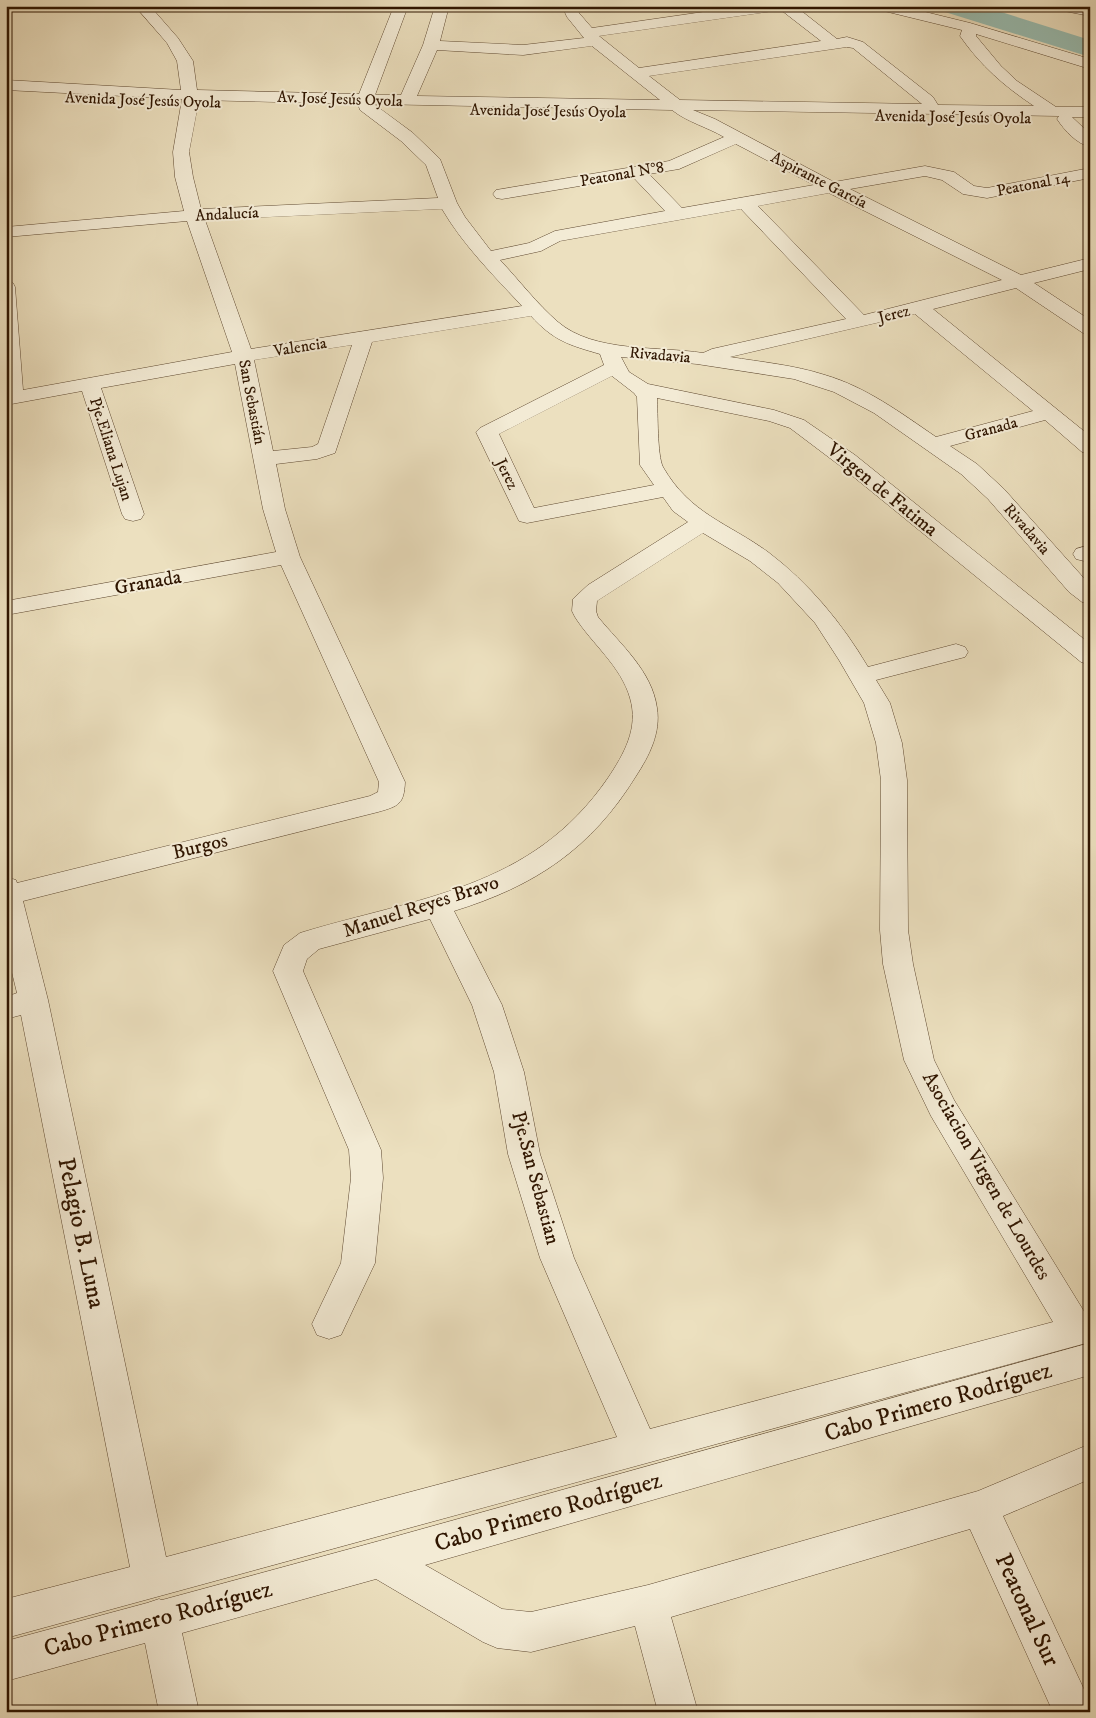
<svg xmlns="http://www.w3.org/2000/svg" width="1096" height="1718" font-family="'IM FELL DW Pica',serif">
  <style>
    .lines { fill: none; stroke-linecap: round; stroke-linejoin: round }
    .river { fill: #99bdb1; fill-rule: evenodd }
    .minor-casing { stroke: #5e4830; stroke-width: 1 }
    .minor { fill: #f3ebd5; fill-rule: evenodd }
    .labels { text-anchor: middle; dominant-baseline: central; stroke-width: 4; stroke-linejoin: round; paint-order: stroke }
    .far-street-label { font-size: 16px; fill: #2f1500; stroke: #f3ebd5 }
    .street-label { font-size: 20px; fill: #2f1500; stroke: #f3ebd5 }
    .near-street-label { font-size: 24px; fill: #2f1500; stroke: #f3ebd5 }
  </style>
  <rect width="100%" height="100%" fill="#ece0bf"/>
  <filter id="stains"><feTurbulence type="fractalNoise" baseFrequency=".004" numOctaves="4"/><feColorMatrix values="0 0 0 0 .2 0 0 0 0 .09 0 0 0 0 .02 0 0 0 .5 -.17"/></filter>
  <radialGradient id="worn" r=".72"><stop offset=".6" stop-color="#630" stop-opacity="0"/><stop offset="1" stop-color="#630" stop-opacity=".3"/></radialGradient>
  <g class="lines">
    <path class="river" d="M 941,6 L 982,6 L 1090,40 L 1090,57 L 945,12 Z"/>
    <g class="minor-casing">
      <g id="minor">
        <path d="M 135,6 L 150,6 L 178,38 L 193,61 L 197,90 L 359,94 L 394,6 L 408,6 L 375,95 L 401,95 L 423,45 L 435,6 L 449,6 L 440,41 L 523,45 L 584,38 L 567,17 L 562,6 L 576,6 L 579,13 L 592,28 L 745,6 L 795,6 L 837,39 L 847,37 L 863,42 L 933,97 L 938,105 L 1034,106 C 1004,86 981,66 960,36 L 962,30 L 876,9 L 874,6 L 901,6 L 970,23 L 1090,59 L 1090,69 L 976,34 L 976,36 L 1001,66 L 1017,81 L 1056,107 L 1090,107 L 1090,117 L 1072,117 L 1090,134 L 1090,147 C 1076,143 1065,131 1057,119 L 1059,116 L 693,110 L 715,119 L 834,182 L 925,166 L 954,172 L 974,186 L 987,188 L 1090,168 L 1090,178 L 987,198 L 963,194 L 942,180 L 925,176 L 850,189 L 1021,275 L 1090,258 L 1090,269 L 1034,283 L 1090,320 L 1090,335 L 1083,333 L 1016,288 L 933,309 L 1090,436 L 1090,453 L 1082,452 L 1045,420 L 950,446 L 977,464 L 1004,489 L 1090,585 L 1090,604 L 1082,602 L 1069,592 L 988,499 L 961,474 L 874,413 L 834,392 L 794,379 L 697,364 L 621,357 L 629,372 L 648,384 L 774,410 L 804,420 L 855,455 L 1090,644 L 1090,665 L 1081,662 L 839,465 L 790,428 L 769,421 L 657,398 C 658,413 657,455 663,467 C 690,514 728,523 768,552 C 809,583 842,623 868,667 L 956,644 L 965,647 L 968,652 L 965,657 L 876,680 L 890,703 L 902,743 L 907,780 L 908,930 L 913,964 L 934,1060 L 954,1100 L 1085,1313 L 1090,1312 L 1090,1342 L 6,1638 L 6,1599 L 130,1567 L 21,1015 L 6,1019 L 6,997 L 17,993 L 6,948 L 6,877 L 16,880 L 17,883 L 370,796 L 378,792 L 379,782 L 281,565 L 6,615 L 6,601 L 276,552 L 263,509 L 235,364 L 101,388 L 144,514 L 141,519 L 133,521 L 125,519 L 122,514 L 82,391 L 6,405 L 6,281 L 13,283 L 15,287 L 23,390 L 232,352 L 187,221 L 6,237 L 6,227 L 184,211 L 175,177 L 173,152 L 182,99 L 6,90 L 6,80 L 181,90 L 177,61 L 167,43 ZM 781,10 L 821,41 L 639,68 L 599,36 ZM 592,46 L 660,100 L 417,96 L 437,50 L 523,55 ZM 847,47 L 853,48 L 922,104 L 680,100 L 649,76 ZM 199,100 L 358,104 L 360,110 L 401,141 L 426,165 L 438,198 L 201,209 L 193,177 L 189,152 ZM 374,104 L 672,110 C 687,122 707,127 724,137 L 669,161 L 496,190 L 493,194 L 496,198 L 502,199 L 633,177 L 665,211 L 555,231 L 529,243 L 491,251 L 465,217 L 457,203 L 440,159 L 413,133 ZM 736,144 L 814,185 L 682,208 L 649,174 L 679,169 ZM 829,193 L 1002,280 L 864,315 L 758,206 ZM 442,209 C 463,245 494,276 522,306 L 251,349 L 205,220 ZM 741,209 L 846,319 L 712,349 L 703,353 C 659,346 594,353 558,322 C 537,304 519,280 500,260 L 541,251 L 560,241 ZM 915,314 L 1033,411 L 936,437 C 901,413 866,387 825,375 C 794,365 761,362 730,357 ZM 531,316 C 554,341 569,345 600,354 L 604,365 L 480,428 L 476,432 L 519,521 L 527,523 L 663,497 L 673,511 L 688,522 L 588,585 L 573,599 L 572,611 L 575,617 C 592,644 621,666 630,698 C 639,728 624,754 608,778 C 531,890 418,897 300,933 L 284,945 L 273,971 L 349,1150 L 351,1178 L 341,1263 L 312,1324 L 317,1335 L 329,1339 L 341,1335 L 375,1263 L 383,1178 L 381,1150 L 303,971 L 307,959 L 319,949 L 430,919 L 472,1005 L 494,1072 L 508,1154 L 540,1258 L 617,1437 L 166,1557 L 48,1000 L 23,901 L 378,812 C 399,806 404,804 405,782 L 300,557 L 285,509 L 276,464 L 317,459 L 335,453 L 372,342 ZM 352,345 L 318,444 L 312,447 L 273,451 L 254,360 ZM 612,376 L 634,393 L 637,397 L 640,465 L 654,485 L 534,508 L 499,434 ZM 703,533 L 750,561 L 778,583 L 815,623 L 839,660 L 864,703 L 876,743 L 881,780 L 880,930 L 883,964 L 904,1060 L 931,1116 L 1053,1322 L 650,1429 L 574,1258 L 540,1154 L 524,1072 L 502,1005 L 454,911 C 535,886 591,849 636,776 C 649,756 661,733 657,708 C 652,671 621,645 598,617 L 596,611 L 597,601 Z"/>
        <path d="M 1052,6 L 1090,8 L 1090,16 L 1054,9 Z"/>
        <path d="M 1090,545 L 1090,559 L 1084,561 L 1076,559 L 1073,554 L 1076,549 Z"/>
        <path d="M 1090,1343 L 1090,1375 L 425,1565 L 502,1609 L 531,1612 L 648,1585 L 978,1491 L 1090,1444 L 1090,1479 L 1003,1516 L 1088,1698 L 1090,1712 L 1053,1712 L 970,1529 L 671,1617 L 698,1712 L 658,1712 L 635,1626 L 531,1652 L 497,1648 L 483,1642 L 376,1579 L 182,1633 L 199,1712 L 159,1712 L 145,1643 L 6,1681 L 6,1641 L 147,1603 L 159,1599 L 162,1600 L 379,1541 Z"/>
      </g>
    </g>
    <use href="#minor" class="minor"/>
  </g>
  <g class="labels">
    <g class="far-street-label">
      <text transform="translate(340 99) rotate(2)">Av. José Jesús Oyola</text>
      <text transform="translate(143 100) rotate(2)">Avenida José Jesús Oyola</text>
      <text transform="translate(548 111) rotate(1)">Avenida José Jesús Oyola</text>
      <text transform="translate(953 117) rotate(1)">Avenida José Jesús Oyola</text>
      <text transform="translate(622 174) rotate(-10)">Peatonal N°8</text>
      <text transform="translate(819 180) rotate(27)">Aspirante García</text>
      <text transform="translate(1033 184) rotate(-11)">Peatonal 14</text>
      <text transform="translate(227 214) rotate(-3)">Andalucía</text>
      <text transform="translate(894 314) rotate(-14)">Jerez</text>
      <text transform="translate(300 347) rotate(-9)">Valencia</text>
      <text transform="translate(660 355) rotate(5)">Rivadavia</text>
      <text transform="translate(252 402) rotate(79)">San Sebastián</text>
      <text transform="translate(991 429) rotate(-15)">Granada</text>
      <text transform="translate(111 449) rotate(72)">Pje.Eliana Lujan</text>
      <text transform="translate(507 474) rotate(64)">Jerez</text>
      <text transform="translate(1027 529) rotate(49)">Rivadavia</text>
    </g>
    <g class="street-label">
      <text transform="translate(882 490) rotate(39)">Virgen de Fatima</text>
      <text transform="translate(148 583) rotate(-10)">Granada</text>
      <text transform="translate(200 847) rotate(-14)">Burgos</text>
      <text transform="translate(421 907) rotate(-18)">Manuel Reyes Bravo</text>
      <text transform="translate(986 1176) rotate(60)">Asociacion Virgen de Lourdes</text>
      <text transform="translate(535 1178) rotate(75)">Pje.San Sebastian</text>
    </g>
    <g class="near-street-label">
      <text transform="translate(81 1233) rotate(78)">Pelagio B. Luna</text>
      <text transform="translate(938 1402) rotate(-16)">Cabo Primero Rodríguez</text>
      <text transform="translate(548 1512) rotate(-16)">Cabo Primero Rodríguez</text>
      <text transform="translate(1027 1610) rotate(65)">Peatonal Sur</text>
      <text transform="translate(158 1619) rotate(-15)">Cabo Primero Rodríguez</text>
    </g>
  </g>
  <rect width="1096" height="1718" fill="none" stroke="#ece0bf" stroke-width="25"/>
  <rect x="8" y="8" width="1081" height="1703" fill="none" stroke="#2f1500" stroke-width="2.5"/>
  <rect x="12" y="12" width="1071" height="1693" fill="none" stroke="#2f1500"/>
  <rect width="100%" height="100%" filter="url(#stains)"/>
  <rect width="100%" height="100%" fill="url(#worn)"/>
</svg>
